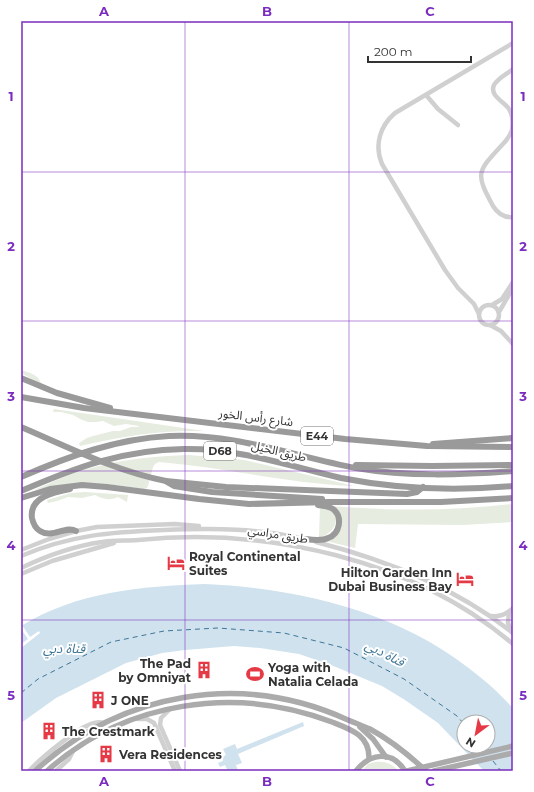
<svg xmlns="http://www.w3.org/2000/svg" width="534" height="792" font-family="Montserrat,'Noto Sans Arabic',sans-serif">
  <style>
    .green { fill: #e6ecdf }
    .water { fill: #cfe2ee; fill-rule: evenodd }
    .pier { fill: #fff }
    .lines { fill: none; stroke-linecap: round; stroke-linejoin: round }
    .ferry { stroke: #3f7597; stroke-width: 1; stroke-dasharray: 5 4; stroke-linecap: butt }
    .minor { stroke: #d0d0d0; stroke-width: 4.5 }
    .major { stroke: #ababab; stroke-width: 5.5 }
    .highway { stroke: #9a9a9a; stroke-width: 6 }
    .major-bridge { stroke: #ababab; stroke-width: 5.5 }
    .highway-bridge { stroke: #9a9a9a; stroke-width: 6 }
    .grid { fill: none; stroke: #7b2cbf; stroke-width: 1; stroke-opacity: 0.55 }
    .labels { text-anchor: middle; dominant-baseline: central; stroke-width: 4; stroke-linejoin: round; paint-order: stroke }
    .shield { fill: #fff; stroke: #707070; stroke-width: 1 }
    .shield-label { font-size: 11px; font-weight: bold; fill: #333 }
    .street-label { font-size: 12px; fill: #333; stroke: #fff }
    .poi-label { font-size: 12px; font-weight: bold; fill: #333; stroke: #fff; text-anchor: start }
    .water-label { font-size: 13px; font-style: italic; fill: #3f7597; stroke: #fff }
    .neatline { fill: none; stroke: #7b2cbf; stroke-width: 1.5 }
    .grid-label { font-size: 13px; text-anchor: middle; font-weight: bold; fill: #7b2cbf }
  </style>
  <rect width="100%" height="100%" fill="#fff"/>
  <g class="green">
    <path d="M 21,370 C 29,373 39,374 41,384 L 21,373 Z"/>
    <path d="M 54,409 L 204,431 C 161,430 123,436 80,446 L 79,443 L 87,438 L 93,436 L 113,431 L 120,431 L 131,427 L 138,427 L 139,426 L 126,424 L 114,426 L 103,421 L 96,422 L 88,422 L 80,419 L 73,415 L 61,412 L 53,412 Z"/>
    <path d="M 189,455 L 244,460 L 354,486 C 288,484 224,467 159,462 L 155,464 L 153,467 L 148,486 L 147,488 L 144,489 C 124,486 105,483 85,483 C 68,483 50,487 34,490 C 53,482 71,473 91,468 C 123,459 156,456 189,455 Z"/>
    <path d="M 85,492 L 128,495 L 127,502 L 118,497 C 109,501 103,499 95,495 L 82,498 L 68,497 L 57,501 L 48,503 L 47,500 L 71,493 Z"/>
    <path d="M 513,504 L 513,522 L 463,525 L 358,524 L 355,548 L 326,541 L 341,525 L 330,506 C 390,511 452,511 513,504 Z"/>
    <path d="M 320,507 C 323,508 327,509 330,510 C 343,518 332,536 319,537 Z"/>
    <path d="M 375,762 C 384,761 392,763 398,771 L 362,771 L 368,764 Z"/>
  </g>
  <g class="water">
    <path d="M 205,584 C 301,588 405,613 480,677 C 492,686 502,697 513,708 L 513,771 L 484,771 L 438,723 L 405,700 L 382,686 L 331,665 L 299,654 L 260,648 L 234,646 L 185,650 L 162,653 L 126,663 L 56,698 L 21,723 L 21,626 C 76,592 142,586 205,584 ZM 464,722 L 488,722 L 488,746 L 464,746 Z"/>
    <path d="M 303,722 L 304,726 L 238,754 L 242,763 L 236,765 L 238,771 L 228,771 L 225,765 L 220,767 L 218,763 L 223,761 L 222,757 L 226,755 L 223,749 L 235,744 L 237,749 Z"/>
  </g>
  <path class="pier" d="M 22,625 L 30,637 L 39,631 L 40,633 L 21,648 L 21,644 L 28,639 L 21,629 Z"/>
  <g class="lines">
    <g class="ferry">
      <path d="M 21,693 L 38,679 L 111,642 L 164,631 L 218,628 L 284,633 L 344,648 L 404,679 L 457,716 L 464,724"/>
      <path d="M 481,746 L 485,750"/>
      <path d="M 493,761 L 501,771"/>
    </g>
    <g class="minor">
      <path d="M 513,69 C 507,74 498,78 494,85 C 489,96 505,102 509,109 C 513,115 513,123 512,130 C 510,136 506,141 502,145 C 477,172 475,173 493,206 C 498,214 504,218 513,217"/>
      <path d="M 426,95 L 438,109 L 458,125"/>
      <circle cx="489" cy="315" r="10"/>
      <path d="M 492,305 L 502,299 L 513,282"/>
      <path d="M 499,312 L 513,288"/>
      <path d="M 479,314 L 474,304 L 458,288 L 445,270 L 382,164 C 374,145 380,126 395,113 L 513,43"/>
      <path d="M 490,325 L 501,331 L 513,344"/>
      <path d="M 316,542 C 387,560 455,587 513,633"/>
      <path d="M 21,550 L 49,539 L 76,531 L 97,527 L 175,524 L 199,526"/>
      <path d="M 21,556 C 70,535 111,532 164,530 C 213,528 260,528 309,540"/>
      <path d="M 21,568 C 46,556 74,546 102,542 C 113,540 126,541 138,540 C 266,527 413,559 513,644"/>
      <path d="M 21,574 L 52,561 L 114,543"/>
      <path d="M 509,612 L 508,623 L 512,632"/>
      <path d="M 491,616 C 500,617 507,614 513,608"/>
      <path d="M 169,710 L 161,718 L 160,725 L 180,771"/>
      <path d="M 138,719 L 147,719 L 154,723 L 175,771"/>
      <path d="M 29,771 C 41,758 78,727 94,723 C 98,722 101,722 104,723"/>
      <path d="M 56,771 L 69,759 L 73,751"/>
    </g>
    <g class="major">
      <path d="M 360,727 L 373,739 L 386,757"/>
      <path d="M 35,771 C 121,692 241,671 348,720 C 355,723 363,726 370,729 C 390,740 409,755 426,771"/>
      <path d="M 47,771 C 125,701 235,685 332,722 C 350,729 370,735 369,759"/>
      <path d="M 356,771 C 370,753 392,750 405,771"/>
      <path d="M 434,771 L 513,753"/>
    </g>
    <g class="highway">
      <path d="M 21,378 L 57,393 L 110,408"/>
      <path d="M 21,397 L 84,408 L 345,439 L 427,446 L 513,447"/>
      <path d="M 433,444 L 513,438"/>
      <path d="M 356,465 L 432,466 L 513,465"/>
      <path d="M 21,477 C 69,456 116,439 169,436 C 234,433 293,456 356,468 C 408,477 461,475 513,471"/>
      <path d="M 166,481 L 226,487 L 407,494 L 417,492 L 423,487"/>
      <path d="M 167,482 L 174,486 L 212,492 L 322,499"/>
      <path d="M 70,489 C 54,492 29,497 32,518 C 33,523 35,528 40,531 C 52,539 66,525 76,531"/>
      <path d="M 21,491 C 77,467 122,450 184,449 C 238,448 289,466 341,478 C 397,489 456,491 513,486"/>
      <path d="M 21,498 L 50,489 L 82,485 L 107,487 L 199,499 L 249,504 L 329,502 L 441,502 L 513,498"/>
      <path d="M 306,539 C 313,540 322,541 328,538 C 340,534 343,517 333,509 C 328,506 323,506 318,505"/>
    </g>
    <path class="major-bridge" d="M 407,771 L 513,746"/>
    <path class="highway-bridge" d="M 21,427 C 68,447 115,471 166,481"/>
  </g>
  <path class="grid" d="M 185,21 L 185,771M 349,21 L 349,771M 21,172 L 513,172M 21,321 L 513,321M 21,471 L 513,471M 21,620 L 513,620"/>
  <defs>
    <g id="hotel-bare" transform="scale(1.38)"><path d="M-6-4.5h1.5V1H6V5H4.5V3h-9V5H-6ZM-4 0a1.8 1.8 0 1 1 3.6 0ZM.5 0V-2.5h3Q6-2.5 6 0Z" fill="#e63946" stroke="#fff" stroke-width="2.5" paint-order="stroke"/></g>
    <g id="building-bare" transform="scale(1.38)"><path d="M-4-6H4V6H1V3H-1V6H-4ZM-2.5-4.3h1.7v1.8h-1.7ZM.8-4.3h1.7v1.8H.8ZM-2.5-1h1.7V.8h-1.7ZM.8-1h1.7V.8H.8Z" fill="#e63946" stroke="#fff" stroke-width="2.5" paint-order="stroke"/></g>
    <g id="stadium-bare" transform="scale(1.38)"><path d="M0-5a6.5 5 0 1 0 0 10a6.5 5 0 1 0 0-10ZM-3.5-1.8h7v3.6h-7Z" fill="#e63946" stroke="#fff" stroke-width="2.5" paint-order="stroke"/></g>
  </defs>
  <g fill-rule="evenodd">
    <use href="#hotel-bare" x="176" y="563"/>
    <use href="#hotel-bare" x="465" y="579"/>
    <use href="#building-bare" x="204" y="670"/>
    <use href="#stadium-bare" x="255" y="674"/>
    <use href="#building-bare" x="98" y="700"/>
    <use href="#building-bare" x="49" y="731"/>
    <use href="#building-bare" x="106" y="754"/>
  </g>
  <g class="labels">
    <g class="shield">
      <rect x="301" y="427" width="32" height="18" rx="3"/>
      <rect x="204" y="442" width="32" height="18" rx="3"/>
    </g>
    <g class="shield-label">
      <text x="317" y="436">E44</text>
      <text x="220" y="451">D68</text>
    </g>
    <g class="street-label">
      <text transform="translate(256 417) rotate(7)">شارع رأس الخور</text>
      <text transform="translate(279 451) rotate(13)">طريق الخيل</text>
      <text transform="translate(278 534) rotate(9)">طريق مراسي</text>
    </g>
    <g class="poi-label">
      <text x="189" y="556">Royal Continental<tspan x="189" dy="14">Suites</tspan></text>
      <text x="452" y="572" text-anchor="end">Hilton Garden Inn<tspan x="452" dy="14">Dubai Business Bay</tspan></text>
      <text x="191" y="663" text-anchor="end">The Pad<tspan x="191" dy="14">by Omniyat</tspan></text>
      <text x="268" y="667">Yoga with<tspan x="268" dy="14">Natalia Celada</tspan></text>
      <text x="111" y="700">J ONE</text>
      <text x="62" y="731">The Crestmark</text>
      <text x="119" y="754">Vera Residences</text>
    </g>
    <g class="water-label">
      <text x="64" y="648">قناة دبي</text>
      <text transform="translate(385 653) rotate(27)">قناة دبي</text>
    </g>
  </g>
  <rect width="534" height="792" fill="none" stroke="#ffffff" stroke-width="44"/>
  <g transform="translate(476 734) rotate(212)"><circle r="19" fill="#ffffff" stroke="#adadad"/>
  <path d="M0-3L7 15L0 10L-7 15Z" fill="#e63946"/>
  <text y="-6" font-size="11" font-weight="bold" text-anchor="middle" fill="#333333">N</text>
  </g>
  <path d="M368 56v6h103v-6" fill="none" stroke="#333333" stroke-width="2"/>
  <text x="374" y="56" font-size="12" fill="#333333" stroke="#ffffff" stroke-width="3" paint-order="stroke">200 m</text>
  <rect x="22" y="22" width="490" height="748" class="neatline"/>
  <g class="grid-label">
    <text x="104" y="16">A</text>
    <text x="267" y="16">B</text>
    <text x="430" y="16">C</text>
    <text x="11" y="101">1</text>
    <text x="523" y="101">1</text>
    <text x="11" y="251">2</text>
    <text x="523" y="251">2</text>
    <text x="11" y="401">3</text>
    <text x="523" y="401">3</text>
    <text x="11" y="550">4</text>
    <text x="523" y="550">4</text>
    <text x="11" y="700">5</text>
    <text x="523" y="700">5</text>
    <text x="104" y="786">A</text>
    <text x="267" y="786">B</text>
    <text x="430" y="786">C</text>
  </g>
</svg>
